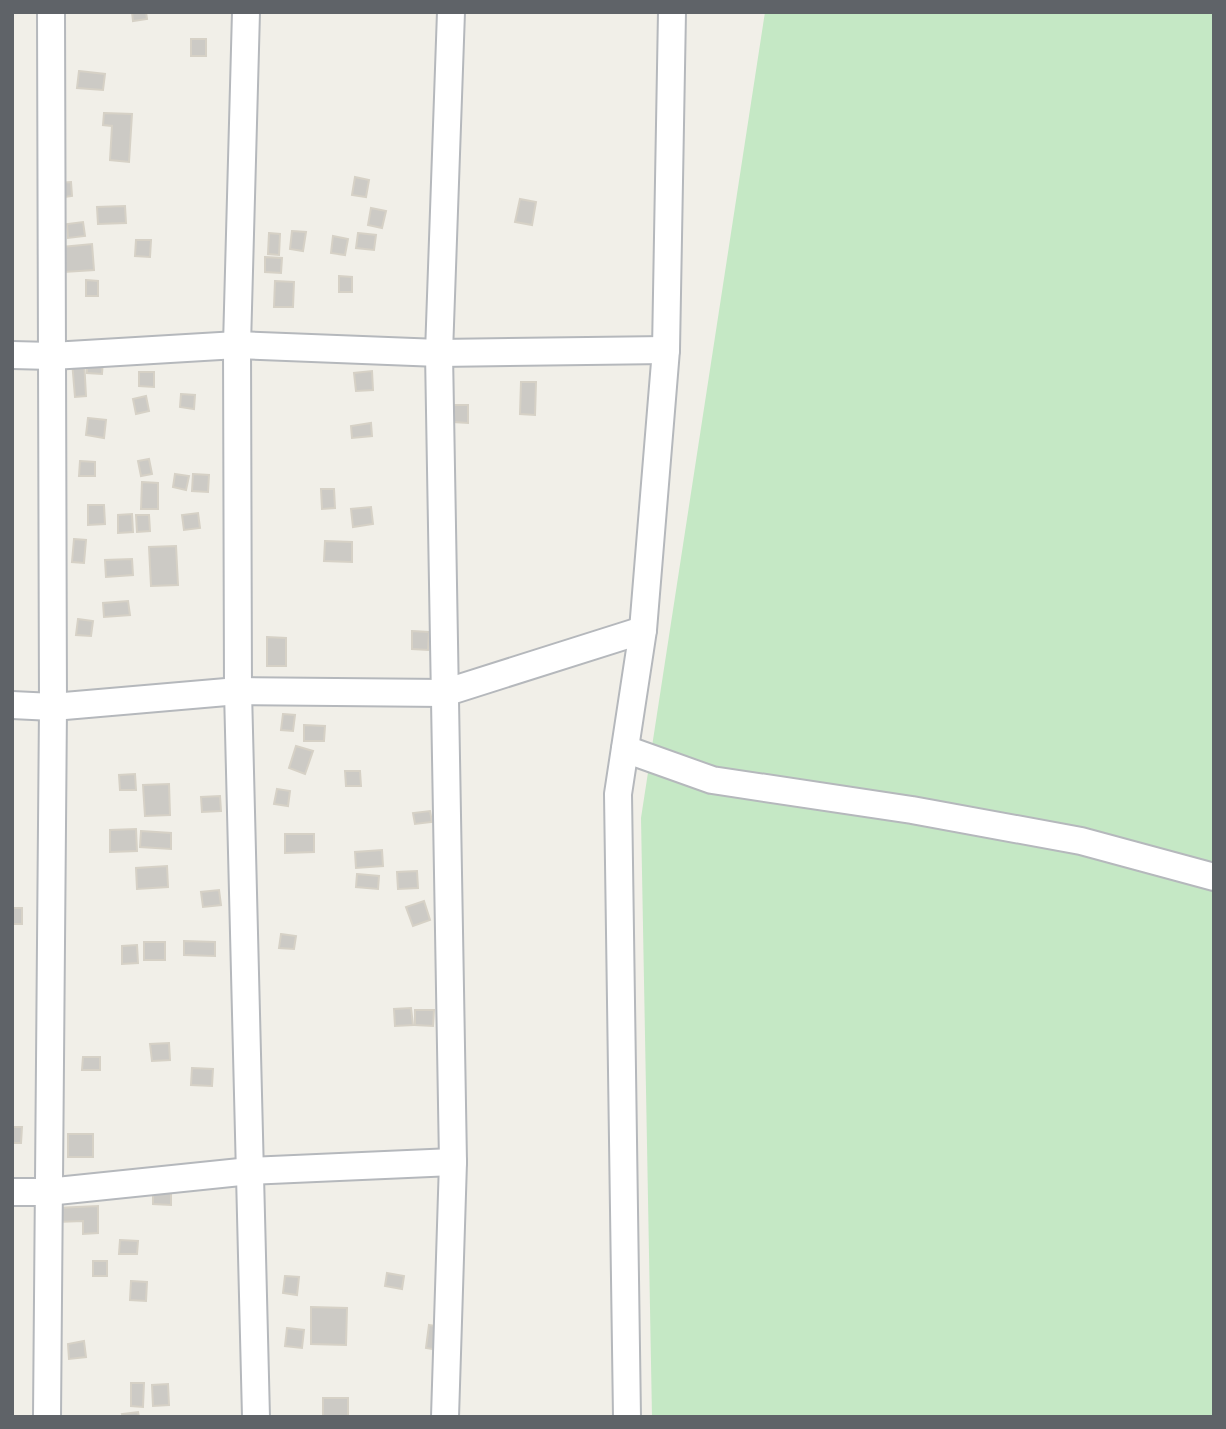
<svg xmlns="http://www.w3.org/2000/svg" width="1226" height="1429" font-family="Overpass,sans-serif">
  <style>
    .green { fill: #c5e8c5 }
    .building { fill: #cccac5; stroke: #d6d1c6; stroke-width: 2 }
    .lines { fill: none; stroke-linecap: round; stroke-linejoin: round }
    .minor-casing { stroke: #b5b8bc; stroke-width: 30 }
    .minor { stroke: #fff; stroke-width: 26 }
  </style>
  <rect width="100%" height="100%" fill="#f1efe8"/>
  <path class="green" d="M 765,12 L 1214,12 L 1214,1417 L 652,1417 L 641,818 Z"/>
  <g class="building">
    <path d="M 132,12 L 146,12 L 147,19 L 133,21 Z"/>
    <rect x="191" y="39" width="15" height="17"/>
    <path d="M 79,71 L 105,74 L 103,90 L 77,88 Z"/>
    <path d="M 104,113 L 132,114 L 129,162 L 110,160 L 112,126 L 103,125 Z"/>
    <path d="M 355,177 L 369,180 L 366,197 L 352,195 Z"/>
    <path d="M 71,182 L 72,196 L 57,198 L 56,183 Z"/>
    <path d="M 520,199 L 536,202 L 532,225 L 515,222 Z"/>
    <path d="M 125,206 L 126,223 L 98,224 L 97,207 Z"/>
    <path d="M 371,208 L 386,211 L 382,228 L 368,225 Z"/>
    <path d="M 83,222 L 85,236 L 68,238 L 67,224 Z"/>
    <path d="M 292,231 L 306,232 L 303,251 L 290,249 Z"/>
    <path d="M 269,233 L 280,234 L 279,255 L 268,254 Z"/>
    <path d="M 358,233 L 376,235 L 374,250 L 356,248 Z"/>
    <path d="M 333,236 L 348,239 L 345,255 L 331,253 Z"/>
    <path d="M 136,240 L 151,240 L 150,257 L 135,256 Z"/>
    <path d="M 92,244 L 94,270 L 64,272 L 62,247 Z"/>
    <path d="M 265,257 L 282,258 L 281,273 L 265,272 Z"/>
    <path d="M 339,276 L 352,277 L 352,292 L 339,292 Z"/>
    <path d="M 86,280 L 98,281 L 98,296 L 86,296 Z"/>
    <path d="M 275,281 L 294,282 L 293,307 L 274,307 Z"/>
    <path d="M 84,360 L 86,396 L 75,397 L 72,361 Z"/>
    <path d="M 87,360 L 103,360 L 102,374 L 87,373 Z"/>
    <path d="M 372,371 L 373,390 L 356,391 L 354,373 Z"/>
    <path d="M 139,372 L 154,372 L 154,387 L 139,386 Z"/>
    <path d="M 521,382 L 536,382 L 535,415 L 520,414 Z"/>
    <path d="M 181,394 L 195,395 L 194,409 L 180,407 Z"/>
    <path d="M 146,396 L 149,411 L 136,414 L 133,399 Z"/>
    <path d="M 453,405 L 468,405 L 468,423 L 453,422 Z"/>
    <path d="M 88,418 L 106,420 L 104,438 L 86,435 Z"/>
    <path d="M 371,423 L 372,436 L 352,438 L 351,426 Z"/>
    <path d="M 149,459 L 152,474 L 141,476 L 138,461 Z"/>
    <path d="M 80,461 L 95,462 L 95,476 L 79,476 Z"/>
    <path d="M 175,474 L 189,476 L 186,490 L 173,487 Z"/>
    <path d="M 193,474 L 209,475 L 208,492 L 192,491 Z"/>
    <path d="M 142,482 L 158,483 L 158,509 L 141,509 Z"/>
    <path d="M 321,489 L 334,489 L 335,508 L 322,509 Z"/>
    <path d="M 88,505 L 104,505 L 105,524 L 88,525 Z"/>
    <path d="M 371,507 L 373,524 L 353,527 L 351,509 Z"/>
    <path d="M 198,513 L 200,528 L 184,530 L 182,515 Z"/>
    <path d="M 132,514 L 133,532 L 118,533 L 118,515 Z"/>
    <path d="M 136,515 L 149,515 L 150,531 L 137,532 Z"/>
    <path d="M 74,539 L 86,540 L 84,563 L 72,562 Z"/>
    <path d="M 325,541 L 352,542 L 352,562 L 324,561 Z"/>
    <path d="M 176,546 L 178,585 L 151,586 L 149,547 Z"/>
    <path d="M 132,559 L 133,575 L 106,577 L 105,560 Z"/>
    <path d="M 128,601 L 130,615 L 104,617 L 103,603 Z"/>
    <path d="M 78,619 L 93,621 L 91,636 L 76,635 Z"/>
    <path d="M 412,631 L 429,632 L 428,650 L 412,649 Z"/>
    <path d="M 267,637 L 286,638 L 286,666 L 267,666 Z"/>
    <path d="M 283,714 L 295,715 L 293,731 L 281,730 Z"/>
    <path d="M 304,725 L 325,726 L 324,741 L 304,741 Z"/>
    <path d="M 296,746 L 313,751 L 305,774 L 289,768 Z"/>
    <path d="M 345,771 L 360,771 L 361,786 L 346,786 Z"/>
    <path d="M 135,774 L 136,790 L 120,790 L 119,775 Z"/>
    <path d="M 169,784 L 170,815 L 145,816 L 143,785 Z"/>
    <path d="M 277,789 L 290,791 L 288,806 L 274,804 Z"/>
    <path d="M 220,796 L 221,811 L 202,812 L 201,797 Z"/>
    <path d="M 430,811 L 432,822 L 415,824 L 413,813 Z"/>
    <path d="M 136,829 L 137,851 L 110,852 L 110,830 Z"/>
    <path d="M 141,831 L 171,833 L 171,849 L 140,847 Z"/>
    <path d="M 285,834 L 314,834 L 314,852 L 285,853 Z"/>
    <path d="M 382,850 L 383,866 L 356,868 L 355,852 Z"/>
    <path d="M 167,866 L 168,887 L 137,889 L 136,868 Z"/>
    <path d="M 417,871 L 418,888 L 398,889 L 397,872 Z"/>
    <path d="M 357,874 L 379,876 L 378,889 L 356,887 Z"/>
    <path d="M 219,890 L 221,905 L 203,907 L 201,892 Z"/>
    <path d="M 424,901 L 430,920 L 413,926 L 406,907 Z"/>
    <rect x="12" y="908" width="10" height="16"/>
    <path d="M 281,934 L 296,936 L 294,949 L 279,948 Z"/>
    <path d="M 184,941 L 215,942 L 215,956 L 184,955 Z"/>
    <rect x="144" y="942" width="21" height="18"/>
    <path d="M 137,945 L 138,963 L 122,964 L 122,946 Z"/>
    <path d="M 411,1008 L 413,1025 L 395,1026 L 394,1009 Z"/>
    <path d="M 415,1010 L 434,1010 L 433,1026 L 415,1025 Z"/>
    <path d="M 169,1043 L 170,1060 L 152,1061 L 150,1044 Z"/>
    <path d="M 83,1057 L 100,1057 L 100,1070 L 82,1070 Z"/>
    <path d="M 192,1068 L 213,1069 L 212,1086 L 191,1085 Z"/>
    <path d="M 12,1127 L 22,1127 L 21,1143 L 12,1143 Z"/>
    <rect x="68" y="1134" width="25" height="23"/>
    <path d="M 153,1189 L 171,1189 L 171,1205 L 153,1204 Z"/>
    <path d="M 98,1206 L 98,1233 L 83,1234 L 83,1221 L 57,1222 L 56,1208 Z"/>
    <path d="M 120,1240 L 138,1241 L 137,1254 L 119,1254 Z"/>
    <rect x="93" y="1261" width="14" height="15"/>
    <path d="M 387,1273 L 404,1276 L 402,1289 L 385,1286 Z"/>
    <path d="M 285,1276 L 299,1277 L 297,1295 L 283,1293 Z"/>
    <path d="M 131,1281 L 147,1282 L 146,1301 L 130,1300 Z"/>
    <path d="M 311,1307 L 347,1308 L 346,1345 L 311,1344 Z"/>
    <path d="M 429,1325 L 442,1327 L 439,1350 L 426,1348 Z"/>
    <path d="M 287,1328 L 304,1330 L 302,1348 L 285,1346 Z"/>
    <path d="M 84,1341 L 86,1357 L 69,1359 L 68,1344 Z"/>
    <path d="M 131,1383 L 144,1383 L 143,1407 L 131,1406 Z"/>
    <path d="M 168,1384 L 169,1405 L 153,1406 L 152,1385 Z"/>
    <rect x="323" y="1398" width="25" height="18"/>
    <path d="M 138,1412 L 139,1417 L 123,1417 L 122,1414 Z"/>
  </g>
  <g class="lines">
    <g class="minor-casing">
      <g id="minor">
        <path d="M 246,12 L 237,345 L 238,691 L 256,1417"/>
        <path d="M 12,355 L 52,356 L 237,345 L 439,353 L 666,350"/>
        <path d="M 12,705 L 53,707 L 238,691 L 444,693 L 643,630"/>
        <path d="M 625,749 L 712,780 L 912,810 L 1081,841 L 1214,877"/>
        <path d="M 12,1192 L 47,1192 L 250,1171 L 453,1162"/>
        <path d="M 47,1417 L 53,707 L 51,12"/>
        <path d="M 445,1417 L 453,1162 L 439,353 L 451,12"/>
        <path d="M 627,1417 L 618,794 L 643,630 L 666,350 L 672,12"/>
      </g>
    </g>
    <use href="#minor" class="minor"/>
  </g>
  <rect width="1226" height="1429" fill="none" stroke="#5f6368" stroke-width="28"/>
</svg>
